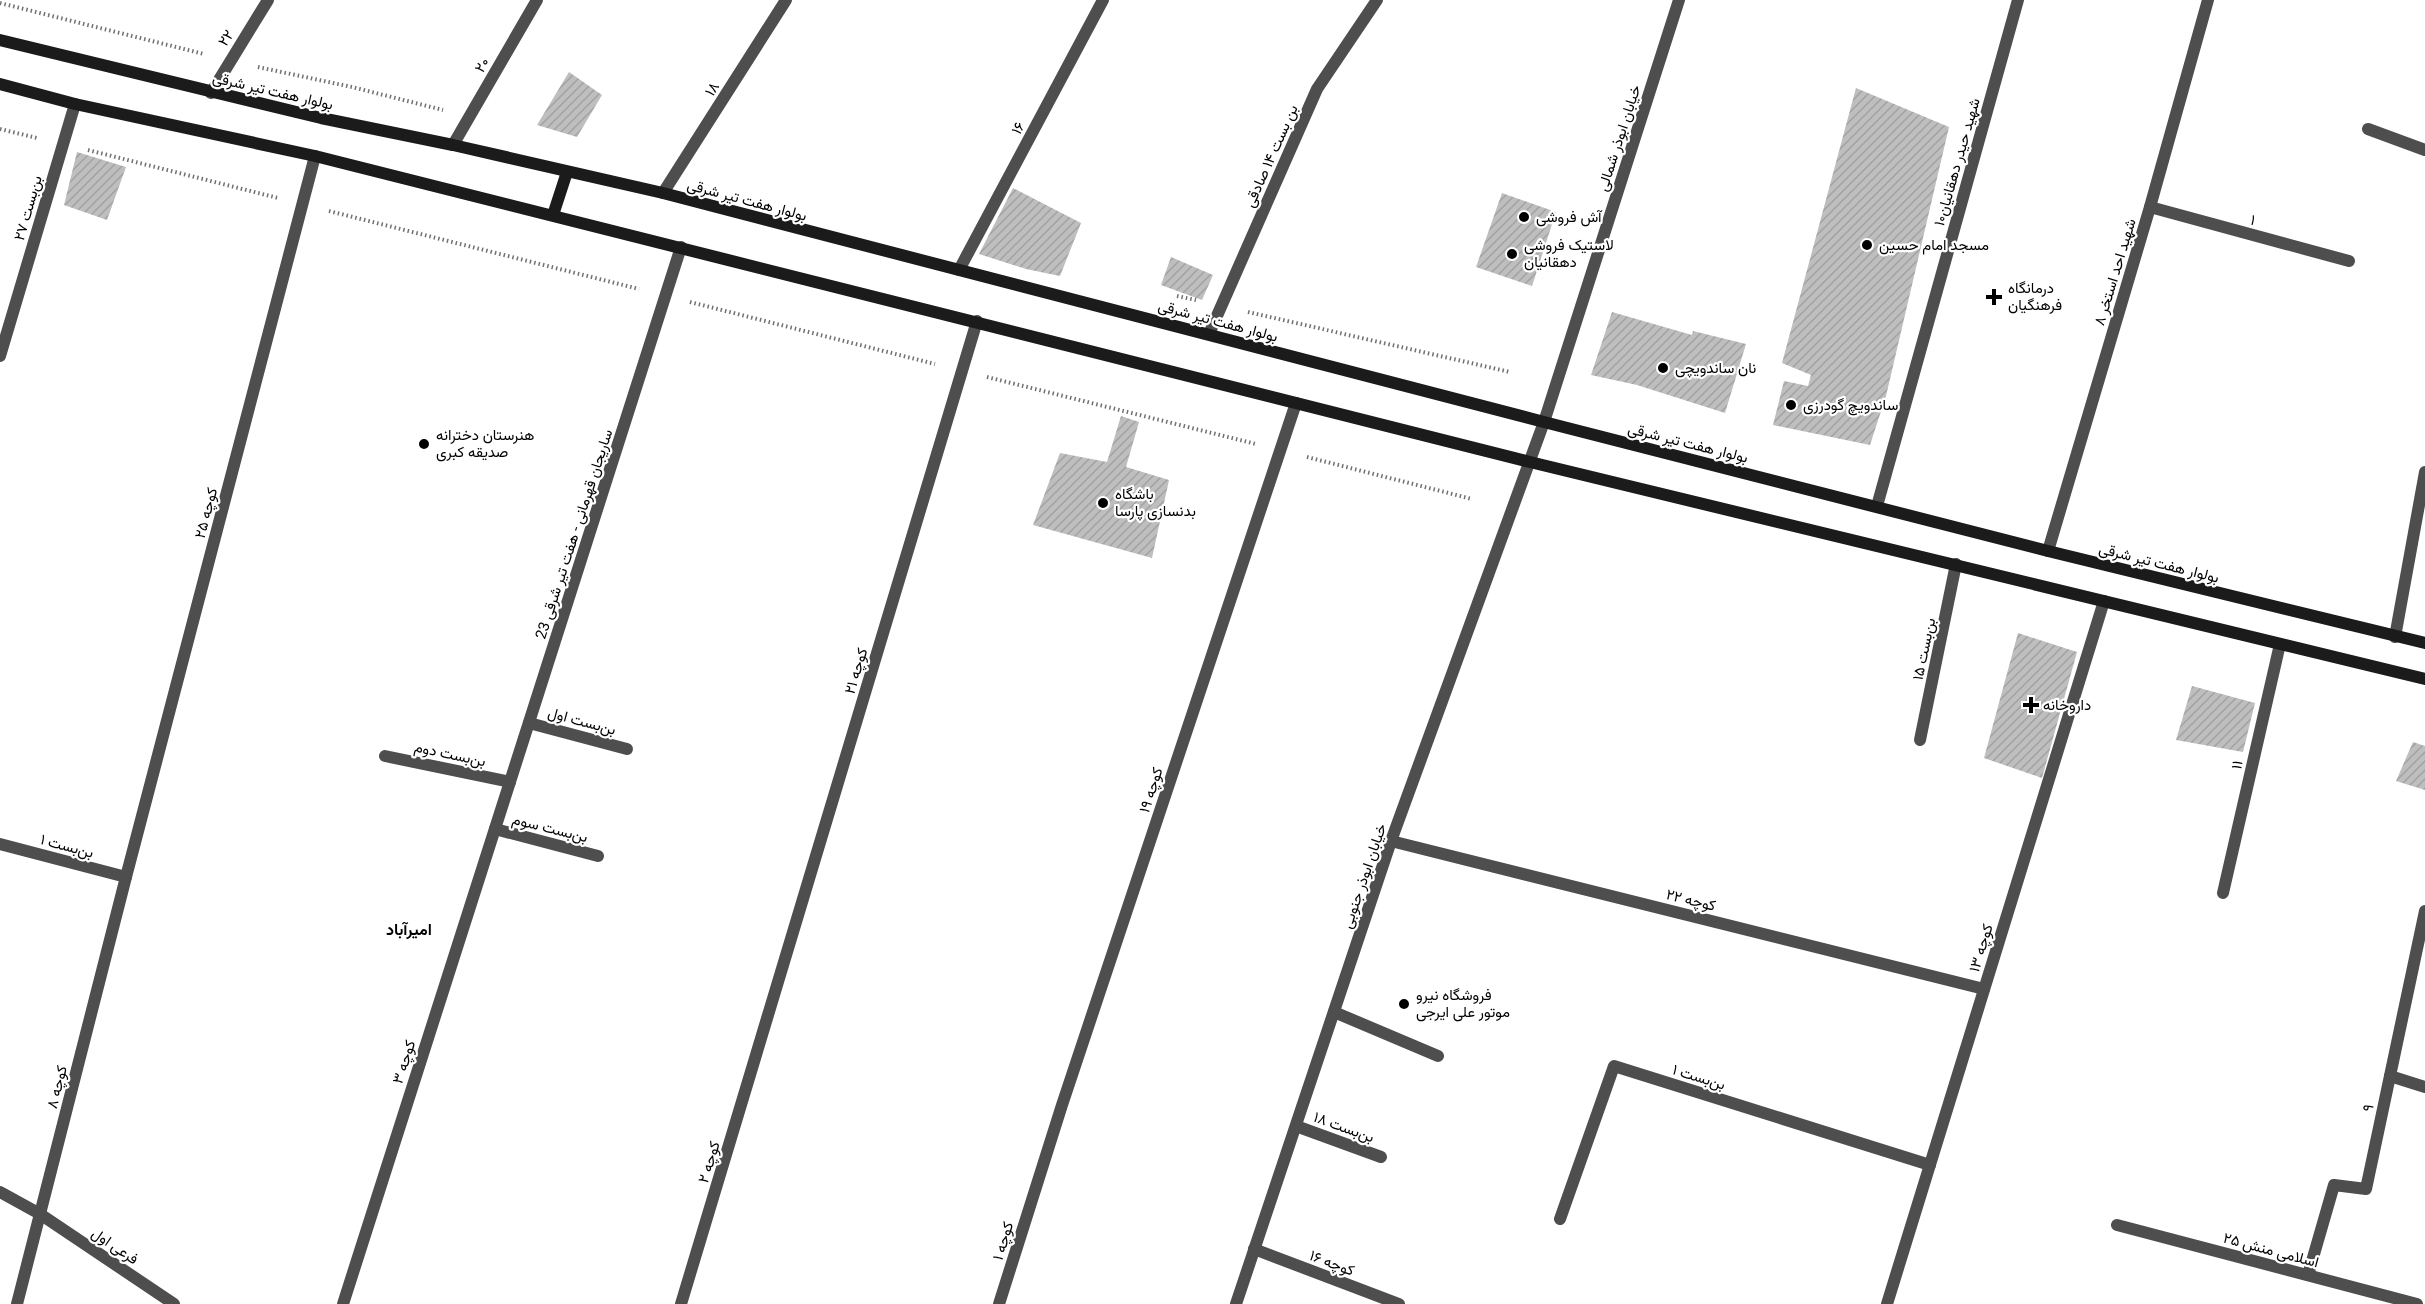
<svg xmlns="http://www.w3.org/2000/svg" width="2425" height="1304" font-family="Roboto,Vazirmatn,sans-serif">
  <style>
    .building { fill: url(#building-hatch) }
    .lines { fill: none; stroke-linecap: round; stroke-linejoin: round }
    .path { stroke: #707070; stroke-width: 4; stroke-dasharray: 1.5 3; stroke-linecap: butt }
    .minor { stroke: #4e4e4e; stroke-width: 12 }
    .tertiary { stroke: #4e4e4e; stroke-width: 12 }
    .secondary { stroke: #1b1b1b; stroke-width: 12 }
    .poi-dot { fill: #000; stroke: #fff; stroke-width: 2 }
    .labels { text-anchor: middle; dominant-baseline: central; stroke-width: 4.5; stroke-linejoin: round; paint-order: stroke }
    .street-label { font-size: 15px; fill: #000; stroke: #fff }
    .poi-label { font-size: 15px; fill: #000; stroke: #fff; text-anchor: start }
    .neighbourhood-label { font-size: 16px; font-weight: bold; fill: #000; stroke: #fff }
  </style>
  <defs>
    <pattern id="building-hatch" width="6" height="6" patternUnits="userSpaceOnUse" patternTransform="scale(1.5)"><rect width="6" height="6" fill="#bebebe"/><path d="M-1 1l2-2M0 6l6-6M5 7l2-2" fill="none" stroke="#a2a2a2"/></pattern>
  </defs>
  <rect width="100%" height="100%" fill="#fff"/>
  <g class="building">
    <path d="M 569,72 L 602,95 L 577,137 L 537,125 Z"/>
    <path d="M 1856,88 L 1949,127 L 1886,396 L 1870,445 L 1773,425 L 1784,381 L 1808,386 L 1811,375 L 1782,363 Z"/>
    <path d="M 77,152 L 126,167 L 107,220 L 64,205 Z"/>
    <path d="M 1013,188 L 1081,223 L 1060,276 L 1026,269 L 979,254 Z"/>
    <path d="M 1502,193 L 1556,212 L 1532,286 L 1476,267 Z"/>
    <path d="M 1171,257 L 1213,275 L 1202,300 L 1161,285 Z"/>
    <path d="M 1612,312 L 1692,335 L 1693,331 L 1746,344 L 1725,413 L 1637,385 L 1591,375 Z"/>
    <path d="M 1121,416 L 1139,422 L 1126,467 L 1169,480 L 1152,558 L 1033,525 L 1060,453 L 1107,462 Z"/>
    <path d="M 2018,633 L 2077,652 L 2042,778 L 1984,758 Z"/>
    <path d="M 2192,686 L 2255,703 L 2243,752 L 2176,740 Z"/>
    <path d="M 2413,742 L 2425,746 L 2425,790 L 2396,781 Z"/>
  </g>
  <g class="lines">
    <g class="path">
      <path d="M 0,3 L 204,54"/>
      <path d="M 258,67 L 352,87 L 443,110"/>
      <path d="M 0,129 L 37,138"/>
      <path d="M 88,150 L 278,198"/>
      <path d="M 329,211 L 639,289"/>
      <path d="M 1177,296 L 1196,300"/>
      <path d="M 690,302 L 935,364"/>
      <path d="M 1248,312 L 1510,372"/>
      <path d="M 987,377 L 1256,444"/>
      <path d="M 1307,457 L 1472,499"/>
    </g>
    <g class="minor">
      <path d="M 211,93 L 268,0"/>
      <path d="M 2368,129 L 2425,150"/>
      <path d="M 453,145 L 537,0"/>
      <path d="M 663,193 L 786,0"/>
      <path d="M 2150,207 L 2349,261"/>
      <path d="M 959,270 L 1103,0"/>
      <path d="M 1209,334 L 1317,89 L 1377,0"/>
      <path d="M 0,356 L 75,104"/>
      <path d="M 1877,506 L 2018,0"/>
      <path d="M 2048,551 L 2150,207 L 2208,0"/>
      <path d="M 2395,637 L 2425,472"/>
      <path d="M 529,723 L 627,749"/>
      <path d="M 1920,740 L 1956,564"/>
      <path d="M 385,756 L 510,782"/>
      <path d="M 495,829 L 598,856"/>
      <path d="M 1391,841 L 1984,989"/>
      <path d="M 0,844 L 126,877"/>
      <path d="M 2223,893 L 2280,644"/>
      <path d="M 1334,1012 L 1438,1056"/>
      <path d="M 2390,1076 L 2425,1087"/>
      <path d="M 1296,1126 L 1381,1157"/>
      <path d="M 0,1192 L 40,1214 L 174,1304"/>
      <path d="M 1560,1219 L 1614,1066 L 1930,1165"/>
      <path d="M 2117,1225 L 2417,1304"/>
      <path d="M 1254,1249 L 1399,1304"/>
      <path d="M 2308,1275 L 2334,1185 L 2366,1189 L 2425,911"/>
      <path d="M 17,1304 L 126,877 L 315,156"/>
      <path d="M 343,1304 L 681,247"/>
      <path d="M 681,1304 L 977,321"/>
      <path d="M 999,1304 L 1062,1105 L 1296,403"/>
      <path d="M 1887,1304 L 2104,601"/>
    </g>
    <path class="tertiary" d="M 1236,1304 L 1391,841 L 1544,422 L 1679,0"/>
    <g class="secondary">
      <path d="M 0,40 L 321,118 L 453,145 L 663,193 L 1544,422 L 2048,551 L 2425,643"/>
      <path d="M 0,84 L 75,104 L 315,156 L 1530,462 L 2425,679"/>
      <path d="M 553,215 L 567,172"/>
    </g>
  </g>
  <g class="poi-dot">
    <circle cx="1524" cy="217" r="6"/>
    <circle cx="1867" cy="245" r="6"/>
    <circle cx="1512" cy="254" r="6"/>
    <path d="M1991 288h6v6h6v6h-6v6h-6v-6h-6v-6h6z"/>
    <circle cx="1663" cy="368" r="6"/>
    <circle cx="1791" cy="405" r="6"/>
    <circle cx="424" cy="444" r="6"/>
    <circle cx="1103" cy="503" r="6"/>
    <path d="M2028 696h6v6h6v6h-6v6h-6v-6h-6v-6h6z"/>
    <circle cx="1404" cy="1004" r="6"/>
  </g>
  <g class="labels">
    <g class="street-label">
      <text transform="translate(226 38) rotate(-58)">۲۲</text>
      <text transform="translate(482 65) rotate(-60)">۲۰</text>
      <text transform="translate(712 89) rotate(-58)">۱۸</text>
      <text transform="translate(273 91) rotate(13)">بولوار هفت تیر شرقی</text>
      <text transform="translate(1018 128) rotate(-62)">۱۶</text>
      <text transform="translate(1619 138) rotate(-72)">خیابان ابوذر شمالی</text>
      <text transform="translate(1271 156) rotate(-66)">بن بست ۱۴ صادقی</text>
      <text transform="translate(1957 162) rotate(-74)">شهید حیدر دهقانیان۱۰</text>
      <text transform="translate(747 200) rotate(15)">بولوار هفت تیر شرقی</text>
      <text transform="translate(28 208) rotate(-74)">بن‌بست ۲۷</text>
      <text transform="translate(2253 220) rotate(15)">۱</text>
      <text transform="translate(2115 272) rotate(-73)">شهید احد استخر ۸</text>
      <text transform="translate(1218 321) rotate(15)">بولوار هفت تیر شرقی</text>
      <text transform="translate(1688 443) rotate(14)">بولوار هفت تیر شرقی</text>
      <text transform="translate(206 513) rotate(-75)">کوچه ۲۵</text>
      <text transform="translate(574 534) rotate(-72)">ساریجان قهرمانی - هفت تیر شرقی 23</text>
      <text transform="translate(2159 563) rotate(14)">بولوار هفت تیر شرقی</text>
      <text transform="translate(1924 649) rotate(-78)">بن‌بست ۱۵</text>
      <text transform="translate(856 671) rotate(-73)">کوچه ۲۱</text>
      <text transform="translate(582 721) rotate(15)">بن‌بست اول</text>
      <text transform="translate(450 754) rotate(12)">بن‌بست دوم</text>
      <text transform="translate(2237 765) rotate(-77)">۱۱</text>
      <text transform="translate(1151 790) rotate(-72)">کوچه ۱۹</text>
      <text transform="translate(550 828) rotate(14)">بن‌بست سوم</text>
      <text transform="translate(67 846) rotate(15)">بن‌بست ۱</text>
      <text transform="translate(1364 876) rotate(-71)">خیابان ابوذر جنوبی</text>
      <text transform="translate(1691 900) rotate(14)">کوچه ۲۲</text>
      <text transform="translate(1981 948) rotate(-73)">کوچه ۱۳</text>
      <text transform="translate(404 1062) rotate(-72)">کوچه ۳</text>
      <text transform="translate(1699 1077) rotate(17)">بن‌بست ۱</text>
      <text transform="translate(57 1087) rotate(-76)">کوچه ۸</text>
      <text transform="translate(2368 1108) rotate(-78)">۹</text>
      <text transform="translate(1344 1127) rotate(20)">بن‌بست ۱۸</text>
      <text transform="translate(709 1162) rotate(-73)">کوچه ۲</text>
      <text transform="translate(1003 1241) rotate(-73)">کوچه ۱</text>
      <text transform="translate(115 1246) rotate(34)">فرعی اول</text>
      <text transform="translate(2271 1250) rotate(15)">اسلامی منش ۲۵</text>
      <text transform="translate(1332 1263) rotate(21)">کوچه ۱۶</text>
    </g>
    <g class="poi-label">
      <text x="1536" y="217">آش فروشی</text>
      <text x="1524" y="245">لاستیک فروشی<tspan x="1524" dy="17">دهقانیان</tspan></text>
      <text x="1879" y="245">مسجد امام حسین</text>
      <text x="2008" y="288">درمانگاه<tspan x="2008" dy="17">فرهنگیان</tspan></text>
      <text x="1675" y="368">نان ساندویچی</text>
      <text x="1803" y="405">ساندویچ گودرزی</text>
      <text x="436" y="435">هنرستان دخترانه<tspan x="436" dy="17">صدیقه کبری</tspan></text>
      <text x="1115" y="494">باشگاه<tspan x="1115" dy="17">بدنسازی پارسا</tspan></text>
      <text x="2043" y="705">داروخانه</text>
      <text x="1416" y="995">فروشگاه نیرو<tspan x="1416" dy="17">موتور علی ایرجی</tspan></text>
    </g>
    <g class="neighbourhood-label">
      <text x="409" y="929">امیرآباد</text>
    </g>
  </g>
</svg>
